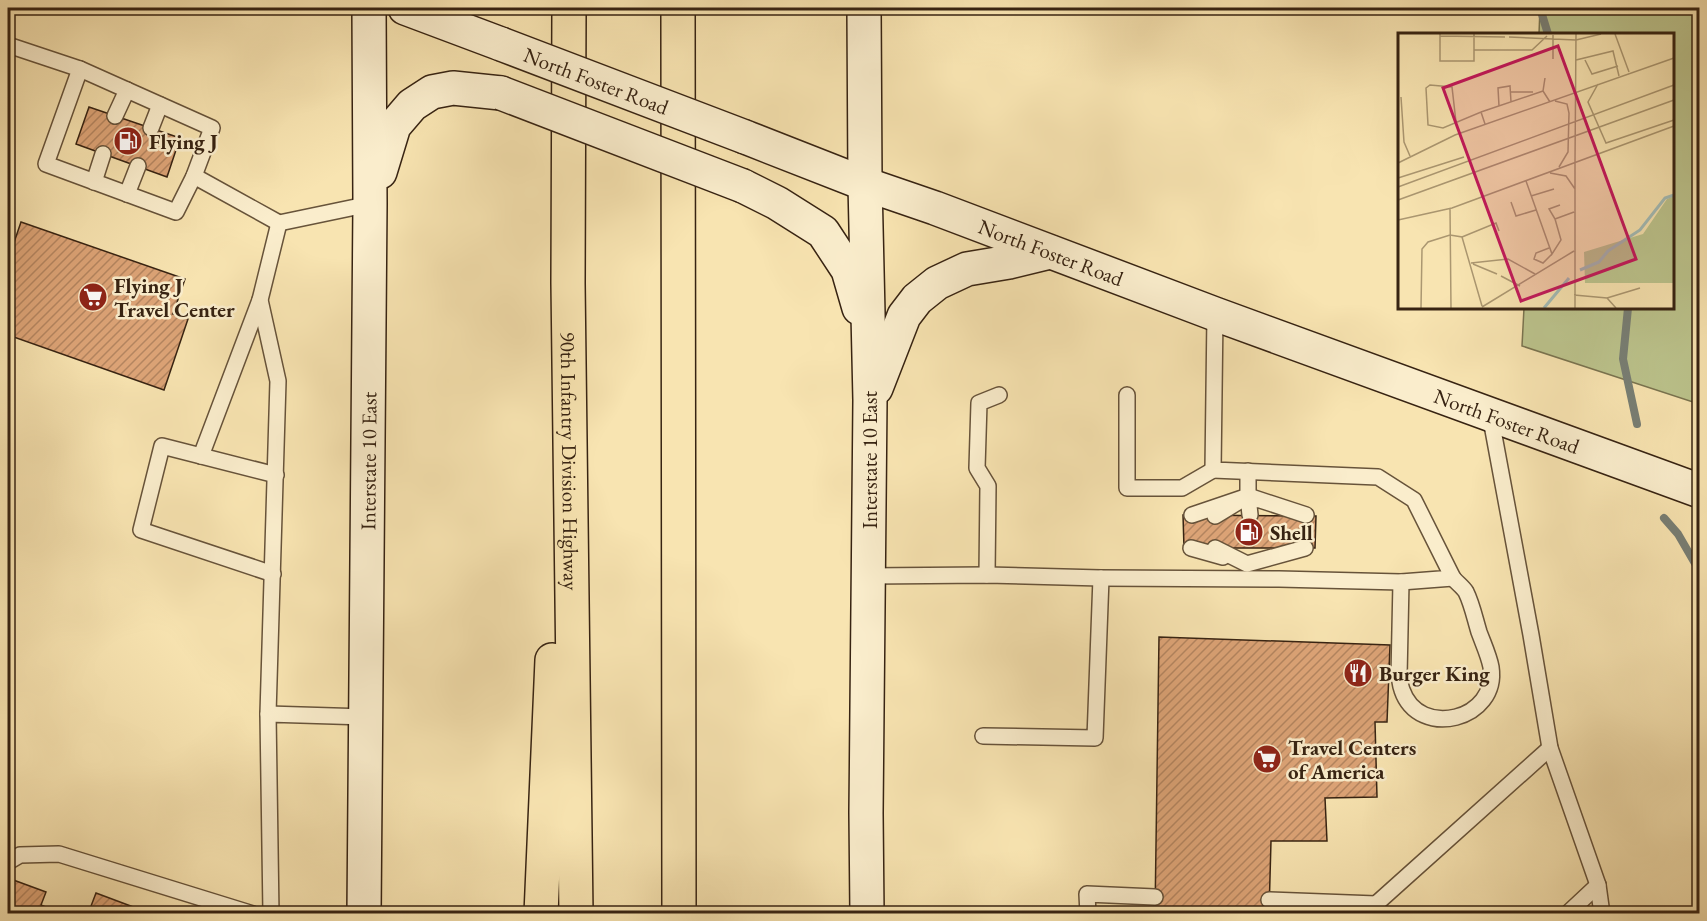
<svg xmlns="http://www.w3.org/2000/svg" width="1707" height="921" font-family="'EB Garamond',serif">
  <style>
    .green { fill: #bcc48d; stroke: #7a7450; stroke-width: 1.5 }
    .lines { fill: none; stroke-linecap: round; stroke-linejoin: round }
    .stream { stroke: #787f75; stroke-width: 8 }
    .building { fill: url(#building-hatch); stroke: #372312; stroke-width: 1.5 }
    .lane-casing { stroke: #67533a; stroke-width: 18 }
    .secondary-casing { stroke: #372312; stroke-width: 36 }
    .highway-casing { stroke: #372312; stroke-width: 36 }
    .lane { stroke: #faedcc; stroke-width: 15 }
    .secondary { stroke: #faedcc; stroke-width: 33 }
    .highway { stroke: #f8e4b1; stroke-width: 33 }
    .secondary-bridge-casing { stroke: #372312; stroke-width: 36; stroke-linecap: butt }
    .secondary-bridge { stroke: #faedcc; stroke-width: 33 }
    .labels { text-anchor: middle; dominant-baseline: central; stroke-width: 5; stroke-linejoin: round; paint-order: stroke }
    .street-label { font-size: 21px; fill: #372312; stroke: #faedcc }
    .poi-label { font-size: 21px; font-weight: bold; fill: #372312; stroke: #faedcc; text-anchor: start }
    .inset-river { fill: none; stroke: #a3bcb7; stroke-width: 3 }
    .inset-road { fill: none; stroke: #ab9771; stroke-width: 1.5 }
    .view { fill: #c2185b; fill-opacity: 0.15; stroke: #c2185b; stroke-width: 3 }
    .inset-edge { fill: none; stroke: #372312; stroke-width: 3 }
  </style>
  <defs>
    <pattern id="building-hatch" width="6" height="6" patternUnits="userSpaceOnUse" patternTransform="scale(1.5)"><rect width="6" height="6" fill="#dda477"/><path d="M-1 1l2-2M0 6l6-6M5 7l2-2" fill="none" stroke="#b48560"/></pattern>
  </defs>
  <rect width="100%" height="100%" fill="#f8e4b1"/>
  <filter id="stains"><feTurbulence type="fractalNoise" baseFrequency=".00333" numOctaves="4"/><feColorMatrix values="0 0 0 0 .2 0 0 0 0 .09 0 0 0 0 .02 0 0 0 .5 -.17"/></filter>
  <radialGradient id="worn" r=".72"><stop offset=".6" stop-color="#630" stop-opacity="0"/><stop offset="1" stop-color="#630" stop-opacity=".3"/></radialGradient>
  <path class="green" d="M 1540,8 L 1699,8 L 1699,404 L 1522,346 L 1524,308 L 1672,308 L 1672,34 L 1539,34 Z"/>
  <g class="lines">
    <g class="stream">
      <path d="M 1540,8 L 1548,34"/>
      <path d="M 1628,308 L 1623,359 L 1637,424"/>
      <path d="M 1664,518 L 1678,534 L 1700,572"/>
    </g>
  </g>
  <g class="building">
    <path d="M 89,107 L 180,138 L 167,177 L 76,144 Z"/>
    <path d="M 21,222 L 185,279 L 173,314 L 188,319 L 164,390 L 8,335 L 8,260 Z"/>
    <path d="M 1183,515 L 1316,516 L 1315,548 L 1184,548 Z"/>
    <path d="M 1159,637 L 1390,645 L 1387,722 L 1375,722 L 1377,797 L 1325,798 L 1327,841 L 1271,841 L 1269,914 L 1155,914 Z"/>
    <path d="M 8,878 L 46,892 L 41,905 L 63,914 L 8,914 Z"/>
    <path d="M 96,893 L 152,914 L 88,914 Z"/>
  </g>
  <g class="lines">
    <g class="lane-casing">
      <g id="lane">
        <path d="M 8,45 L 80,69"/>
        <path d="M 80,69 L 212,128 L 194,176 L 176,212 L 46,164 Z"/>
        <path d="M 115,116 L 127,90"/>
        <path d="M 151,128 L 160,105"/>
        <path d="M 194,176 L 279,223 L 370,204"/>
        <path d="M 94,182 L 103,154"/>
        <path d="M 127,194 L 138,166"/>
        <path d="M 1127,395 L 1127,488 L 1182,488 L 1213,470"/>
        <path d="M 1490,414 L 1531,635 L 1550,748 L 1598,885 L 1602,914"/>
        <path d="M 201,456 L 260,300"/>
        <path d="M 1192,515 L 1248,496 L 1248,471"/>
        <path d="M 1250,515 L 1248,496 L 1256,500"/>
        <path d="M 1215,516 L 1248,496 L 1306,515"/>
        <path d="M 1191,548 L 1223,557"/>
        <path d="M 1215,548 L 1247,564 L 1305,548"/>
        <path d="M 273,574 L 141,530 L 162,446 L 276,475"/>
        <path d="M 987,575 L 988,486 L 977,468 L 979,403 L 999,395"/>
        <path d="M 868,576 L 987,575 L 1101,578 L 1279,579 L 1401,582 L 1453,578 L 1414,500 L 1378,477 L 1213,470 L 1215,314"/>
        <path d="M 1401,582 L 1399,676 C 1400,680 1400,685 1402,690 C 1419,740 1499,720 1491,667 C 1489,656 1483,643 1479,632 C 1475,619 1472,604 1466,592 C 1463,587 1457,583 1453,578"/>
        <path d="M 268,714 L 278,381 L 260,300 L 279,223"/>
        <path d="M 983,736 L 1095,738 L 1101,578"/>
        <path d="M 8,862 L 20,855 L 59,854 L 253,914"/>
        <path d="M 1269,900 L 1376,904"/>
        <path d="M 271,914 L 268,714 L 366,717"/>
        <path d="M 1088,914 L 1087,894 L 1155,897"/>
        <path d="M 1373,914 L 1376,904 L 1550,748"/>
        <path d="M 1567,914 L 1598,885"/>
      </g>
    </g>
    <g class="secondary-casing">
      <g id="secondary">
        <path d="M 405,8 L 501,44"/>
        <path d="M 864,8 L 865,184 L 870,400 L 866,813 L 867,914"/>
        <path id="s1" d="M 745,137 L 865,184 L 935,208 L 1215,314 L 1700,491"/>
        <path d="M 380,172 L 394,126 L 412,105 L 432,92 L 453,88 L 501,93"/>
        <path d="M 743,186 L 777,203 L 823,232 L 848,270 L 859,308"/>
        <path d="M 876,388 L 904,316 L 917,299 L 937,283 L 967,269 L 1009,262 L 1050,252"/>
        <path id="s2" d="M 364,914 L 370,204 L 369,8"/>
      </g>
    </g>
    <g class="highway-casing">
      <g id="highway">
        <path id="s3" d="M 569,8 L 568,283 L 576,914"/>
        <path d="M 678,8 L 679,914"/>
        <path d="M 541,914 L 552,660"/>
      </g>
    </g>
    <use href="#lane" class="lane"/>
    <use href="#secondary" class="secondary"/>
    <use href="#highway" class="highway"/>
    <g class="secondary-bridge-casing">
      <g id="secondary-bridge">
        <path id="s4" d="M 501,44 L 745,137"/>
        <path d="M 501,93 L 743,186"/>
      </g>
    </g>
    <use href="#secondary-bridge" class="secondary-bridge"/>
  </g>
  <defs>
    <g id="fuel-disc" transform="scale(1.5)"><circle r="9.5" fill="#8f2418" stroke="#faedcc"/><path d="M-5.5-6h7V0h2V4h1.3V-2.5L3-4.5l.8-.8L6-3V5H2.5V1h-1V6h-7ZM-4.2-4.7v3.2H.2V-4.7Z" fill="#fff"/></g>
    <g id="supermarket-disc" transform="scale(1.5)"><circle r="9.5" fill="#8f2418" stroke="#faedcc"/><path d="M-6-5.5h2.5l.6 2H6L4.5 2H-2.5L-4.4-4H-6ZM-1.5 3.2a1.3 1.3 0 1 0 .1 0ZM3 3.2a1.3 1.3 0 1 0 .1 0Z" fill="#fff"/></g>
    <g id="restaurant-disc" transform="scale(1.5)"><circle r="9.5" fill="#8f2418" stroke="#faedcc"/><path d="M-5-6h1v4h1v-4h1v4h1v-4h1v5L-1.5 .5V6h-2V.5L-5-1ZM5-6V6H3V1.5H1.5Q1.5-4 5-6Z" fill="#fff"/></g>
  </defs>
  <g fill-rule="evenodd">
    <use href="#fuel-disc" x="128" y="141"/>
    <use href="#supermarket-disc" x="93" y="297"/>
    <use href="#fuel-disc" x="1249" y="532"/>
    <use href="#restaurant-disc" x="1358" y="673"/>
    <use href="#supermarket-disc" x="1267" y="759"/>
  </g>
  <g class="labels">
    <g class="street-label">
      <text stroke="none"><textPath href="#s4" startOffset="102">North Foster Road</textPath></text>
      <text stroke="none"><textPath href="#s1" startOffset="327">North Foster Road</textPath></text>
      <text stroke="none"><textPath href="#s1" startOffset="813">North Foster Road</textPath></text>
      <text transform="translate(869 460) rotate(-90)">Interstate 10 East</text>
      <text stroke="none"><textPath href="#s2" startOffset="453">Interstate 10 East</textPath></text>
      <text stroke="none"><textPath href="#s3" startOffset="453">90th Infantry Division Highway</textPath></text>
    </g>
    <g class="poi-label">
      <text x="149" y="141">Flying J</text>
      <text x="114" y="285">Flying J<tspan x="114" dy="24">Travel Center</tspan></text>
      <text x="1270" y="532">Shell</text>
      <text x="1379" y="673">Burger King</text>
      <text x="1288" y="747">Travel Centers<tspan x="1288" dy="24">of America</tspan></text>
    </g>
  </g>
  <g transform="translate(1398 33)">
    <rect width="276" height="276" fill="#f8e4b1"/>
    <path d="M 276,163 L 276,250 L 187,250 L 186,219 L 245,201 L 269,166 Z" fill="#bcc48d"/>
    <path class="inset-river" d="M 182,237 L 201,229 L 210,218 L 242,197 L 267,165 L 276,162M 146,275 L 171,245"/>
    <path class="inset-road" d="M 42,1 L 42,28 L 76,28 L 76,1M 217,1 L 231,39M 155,2 L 155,26M 42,3 L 107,4M 111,4 L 178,7 L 203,1M 76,17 L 134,17 L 149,3M 178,27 L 215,18 L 221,43M 187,27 L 194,41 L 220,33M 147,45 L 145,58 L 152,69M 200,51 L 190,69 L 208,110 L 276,87M 112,59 L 135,59M 3,64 L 6,109 L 12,123M 157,68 L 169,71 L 171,80 L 170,119 L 161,134M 101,73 L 100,55 L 112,53 L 113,69M 83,79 L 145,58M 58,89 L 54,54 L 32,52 L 28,55 L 30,92 L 45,95 L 83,79 L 87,91M 177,129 L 178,1M 0,130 L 57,102 L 276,25M 152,140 L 168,143 L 177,156M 0,145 L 66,124M 128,148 L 154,221 L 163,207 L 157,186 L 176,179M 0,154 L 276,52M 133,163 L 156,156M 0,167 L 276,67M 113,169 L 118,183 L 138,177M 52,175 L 53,275M 157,186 L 151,176 L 162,172M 0,187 L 54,175 L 276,93M 64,204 L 98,190 L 101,198M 151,215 L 138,220 L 136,226 L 145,230 L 154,221M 73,230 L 110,226 L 137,241M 75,231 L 99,241M 103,243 L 122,253M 176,262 L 209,265 L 218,275M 209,265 L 242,255M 84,274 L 176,218M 23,275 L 24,216 L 30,209 L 52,202 L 64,204 L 84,273M 177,275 L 177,129"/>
    <path class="view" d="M 160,13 L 238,226 L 123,268 L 45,55 Z"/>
    <rect width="276" height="276" class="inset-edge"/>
  </g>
  <rect width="1707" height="921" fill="none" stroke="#f8e4b1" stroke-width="30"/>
  <rect x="9" y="9" width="1689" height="903" fill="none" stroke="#372312" stroke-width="3"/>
  <rect x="15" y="15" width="1677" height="891" fill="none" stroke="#372312" stroke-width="1.5"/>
  <rect width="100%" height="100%" filter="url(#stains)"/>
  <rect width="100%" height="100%" fill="url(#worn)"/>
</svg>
